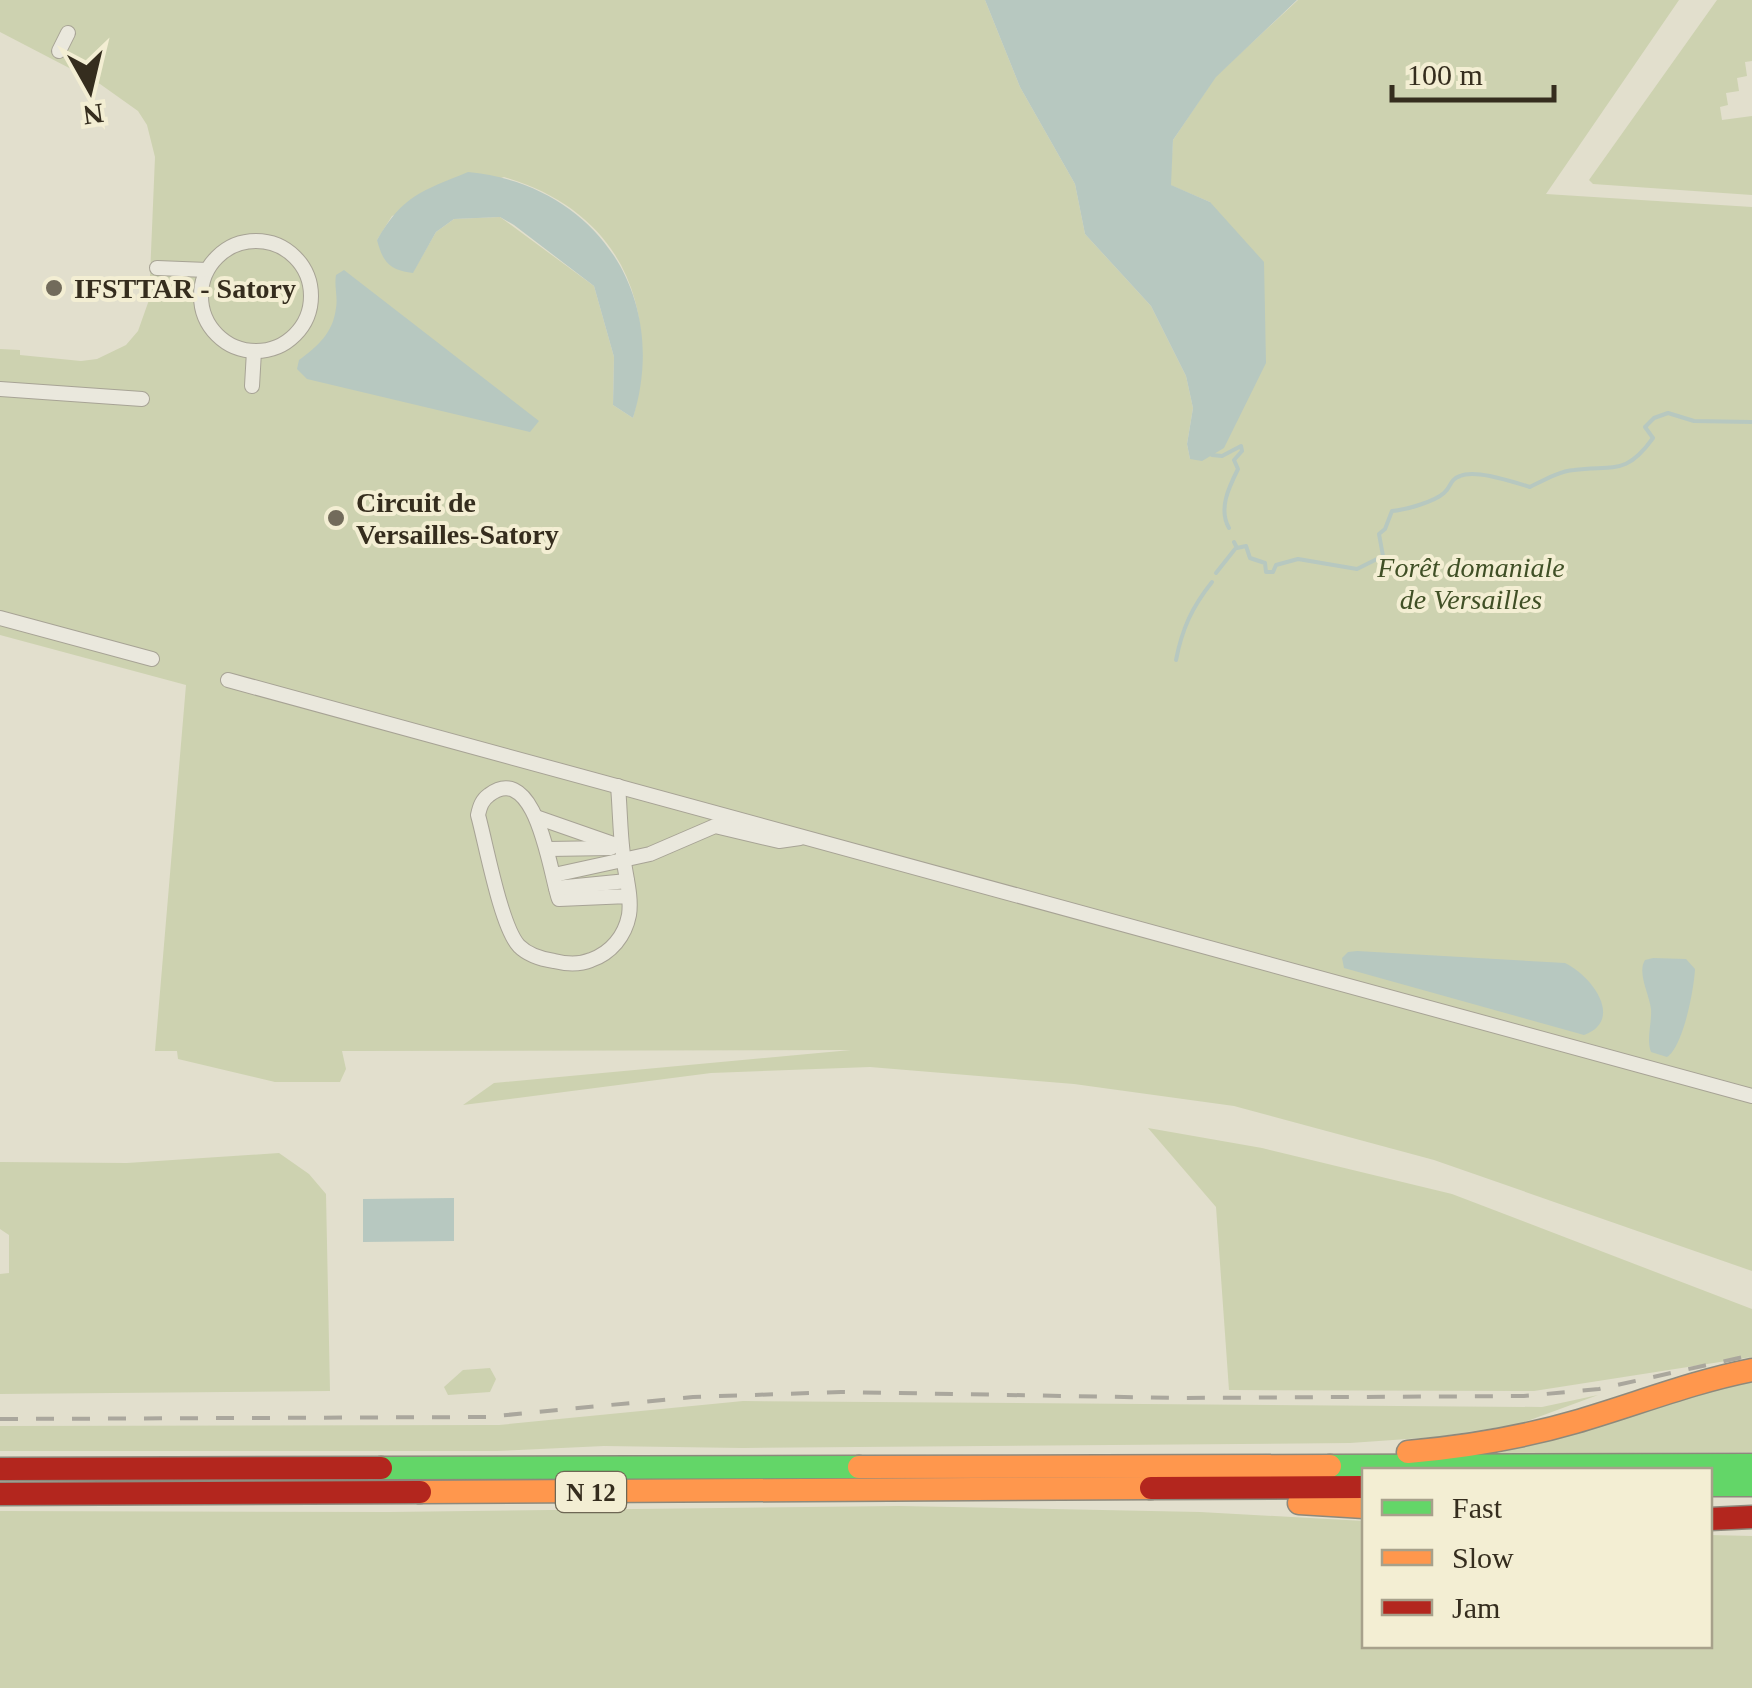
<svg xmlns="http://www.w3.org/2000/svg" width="1752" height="1688" font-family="'Times New Roman',serif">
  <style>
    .green { fill: #cdd2b0; fill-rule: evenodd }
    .water { fill: #b7c8c0 }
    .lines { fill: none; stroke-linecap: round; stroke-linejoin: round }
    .stream { stroke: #b7c8c0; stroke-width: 4 }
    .street-casing { stroke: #a7a395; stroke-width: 16 }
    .fast-casing { stroke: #8d897c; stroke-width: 25 }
    .slow-casing { stroke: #8d897c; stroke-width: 25 }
    .jam-casing { stroke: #8d897c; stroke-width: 25 }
    .street { stroke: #eae8dd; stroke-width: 14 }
    .fast { stroke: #63d668; stroke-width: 22 }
    .slow { stroke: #ff974d; stroke-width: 22 }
    .jam { stroke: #b3261e; stroke-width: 22 }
    .rail { stroke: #aaa79d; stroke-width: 4; stroke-dasharray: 18 18; stroke-linecap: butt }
    .poi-dot { fill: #726b5b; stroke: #f3eed3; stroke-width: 4 }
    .labels { text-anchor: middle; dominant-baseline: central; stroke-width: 8; stroke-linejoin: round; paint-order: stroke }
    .shield { fill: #f3eed3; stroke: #6e6754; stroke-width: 2.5 }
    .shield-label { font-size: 25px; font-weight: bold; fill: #352d1e }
    .poi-label { font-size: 28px; font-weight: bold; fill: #352d1e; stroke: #f3eed3; text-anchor: start }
    .park-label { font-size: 28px; font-style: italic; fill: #405026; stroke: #f3eed3 }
  </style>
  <rect width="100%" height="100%" fill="#e2dfcd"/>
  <g class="green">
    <path d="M 0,0 L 985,0 L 1020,87 L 1075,184 L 1085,234 L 1151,306 L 1186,376 L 1193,408 L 1187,444 L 1190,459 L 1210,202 L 1170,185 L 1173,140 L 1216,76 L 1298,0 L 1679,0 L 1546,194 L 1752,207 L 1752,1271 L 1434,1160 L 1234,1106 L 1074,1084 L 870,1067 L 711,1073 L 463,1105 L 494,1083 L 851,1050 L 342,1051 L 346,1069 L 340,1082 L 275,1082 L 178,1059 L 177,1051 L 155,1051 L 186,685 L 0,635 L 0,349 L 20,350 L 20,355 L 81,361 L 97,359 L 126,345 L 138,331 L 149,300 L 155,157 L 147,125 L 138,111 L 100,84 L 0,32 ZM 504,177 C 619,210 662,306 633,418 L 613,405 L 614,357 L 594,286 L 500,217 L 454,219 L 436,232 L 413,272 L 377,240 L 392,216 Z"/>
    <path d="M 1717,0 L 1752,0 L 1752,61 L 1745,62 L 1747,76 L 1737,78 L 1739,91 L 1726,93 L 1728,105 L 1720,107 L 1722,120 L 1752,116 L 1752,195 L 1593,184 L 1589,180 Z"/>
    <path d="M 1148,1128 L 1262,1148 L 1452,1194 L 1752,1309 L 1752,1357 L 1534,1391 L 1229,1390 L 1216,1207 Z"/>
    <path d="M 279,1153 L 309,1174 L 326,1194 L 330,1391 L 0,1394 L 0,1274 L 9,1273 L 9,1235 L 0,1229 L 0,1162 L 127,1163 Z"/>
    <path d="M 490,1368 L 496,1379 L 490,1392 L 448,1395 L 444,1387 L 463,1370 Z"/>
    <path d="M 1752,1377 L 1752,1452 L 1495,1454 Z"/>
    <path d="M 1598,1395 L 1519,1424 L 1436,1437 L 1350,1443 L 743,1448 L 604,1446 L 497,1451 L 0,1451 L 0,1426 L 499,1425 L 743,1401 L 1542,1407 Z"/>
    <path d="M 899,1506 L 1200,1512 L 1364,1521 L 1364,1646 L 1710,1646 L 1710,1535 L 1752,1536 L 1752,1688 L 0,1688 L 0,1511 L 389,1512 Z"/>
  </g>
  <g class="water">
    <path d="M 985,0 L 1297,0 L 1216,77 L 1173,140 L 1171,185 L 1210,202 L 1264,262 L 1266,363 L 1224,448 L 1202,461 L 1190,459 L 1187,444 L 1193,408 L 1186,376 L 1151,306 L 1085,234 L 1075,184 L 1020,87 Z"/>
    <path d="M 468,172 C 595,184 671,295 633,418 L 613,405 L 614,357 L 594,286 L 514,225 L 500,217 L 454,219 L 436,232 L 413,273 C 390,270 383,263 377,240 C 403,195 422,191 468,172 Z"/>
    <path d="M 344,270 L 539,421 L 530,432 L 307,379 L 297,369 L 299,360 C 318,346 333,333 336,308 C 338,297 334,286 336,275 Z"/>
    <path d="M 1357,951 L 1565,963 C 1591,975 1625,1020 1584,1035 L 1344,968 L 1342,958 L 1348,952 Z"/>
    <path d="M 1653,958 L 1686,959 L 1695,969 C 1694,990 1683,1047 1667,1057 L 1651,1052 C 1646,1039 1652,1024 1651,1009 C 1649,993 1637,973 1645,960 Z"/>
    <path d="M 454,1198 L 454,1241 L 363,1242 L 363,1199 Z"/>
  </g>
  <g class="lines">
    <g class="stream">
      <path d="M 1212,455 L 1222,456 L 1241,446 L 1242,451 L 1234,460 L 1238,469 C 1229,487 1218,509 1229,528"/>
      <path d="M 1234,542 L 1237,548 L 1246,546 L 1250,558 L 1265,563 L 1266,572 L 1273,572 L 1276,565 L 1298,559 L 1357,569 L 1383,556 L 1379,534 L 1385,529 L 1392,511 C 1405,510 1434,502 1444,493 C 1452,486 1449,480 1460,476 C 1476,469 1513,482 1530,487 C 1544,480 1560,471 1574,470 C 1613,465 1626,476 1653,438 L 1645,427 L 1654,418 L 1668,413 L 1694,421 L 1752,422"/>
      <path d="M 1216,573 L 1235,549"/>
      <path d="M 1176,660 C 1182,629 1192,607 1212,582"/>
    </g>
    <g class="street-casing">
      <g id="street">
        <path d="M 59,51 L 68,33"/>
        <circle cx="256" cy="296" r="55"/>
        <path d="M 157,268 L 207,270"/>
        <path d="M 252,386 L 254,351"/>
        <path d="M 0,389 L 142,399"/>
        <path d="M 0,618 L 152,659"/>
        <path d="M 228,680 L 1752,1096"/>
        <path d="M 618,786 C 620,809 620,832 623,855 C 625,874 632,896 629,915 C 625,936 611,953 591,960 C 579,965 566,964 554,961 C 541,959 528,955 519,946 C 501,927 486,844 478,815 C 480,806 482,800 489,795 C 537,759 551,879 559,899 L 629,896"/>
        <path d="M 536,817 L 622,847"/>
        <path d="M 549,849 L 611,848"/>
        <path d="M 554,875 L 650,854 L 715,826 L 779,841 L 800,838"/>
        <path d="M 556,888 L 627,881"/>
      </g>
    </g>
    <g class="fast-casing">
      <g id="fast">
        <path d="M 1330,1466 L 1752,1465"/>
        <path d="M 381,1468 L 859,1467"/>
        <path d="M 1710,1485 L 1752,1485"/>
      </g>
    </g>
    <g class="slow-casing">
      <g id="slow">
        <path d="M 1408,1452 C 1464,1447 1520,1438 1575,1422 C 1634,1405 1691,1382 1752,1370"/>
        <path d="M 859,1467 L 1330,1466"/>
        <path d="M 420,1492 L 1151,1488"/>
        <path d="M 1299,1503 L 1364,1507"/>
      </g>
    </g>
    <g class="jam-casing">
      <g id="jam">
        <path d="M 0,1469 L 381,1468"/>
        <path d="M 1151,1488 L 1364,1487"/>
        <path d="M 0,1494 L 420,1492"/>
        <path d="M 1710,1519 L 1752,1517"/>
      </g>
    </g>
    <use href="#street" class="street"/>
    <use href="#fast" class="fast"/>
    <use href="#slow" class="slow"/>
    <use href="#jam" class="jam"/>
    <path class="rail" d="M 0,1419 L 486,1417 L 693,1397 L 841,1392 L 1180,1398 L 1524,1396 L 1599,1389 L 1752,1355"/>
  </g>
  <g class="poi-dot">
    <circle cx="54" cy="288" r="10"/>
    <circle cx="336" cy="518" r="10"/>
  </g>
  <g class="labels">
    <rect class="shield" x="556" y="1472" width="70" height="40" rx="8"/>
    <g class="shield-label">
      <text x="591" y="1492">N 12</text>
    </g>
    <g class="poi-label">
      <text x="74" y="288">IFSTTAR - Satory</text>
      <text x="356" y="502">Circuit de<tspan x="356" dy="32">Versailles-Satory</tspan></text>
    </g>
    <g class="park-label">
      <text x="1471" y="567">Forêt domaniale<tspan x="1471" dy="32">de Versailles</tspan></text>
    </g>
  </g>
  <rect x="1362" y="1468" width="350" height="180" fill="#f3eed3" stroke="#a7a18b" stroke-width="2.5"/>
  <rect x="1382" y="1500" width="50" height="15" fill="#63d668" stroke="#a7a18b" stroke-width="2.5"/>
  <text x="1452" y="1518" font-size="30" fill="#352d1e">Fast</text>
  <rect x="1382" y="1550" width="50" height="15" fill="#ff974d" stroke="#a7a18b" stroke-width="2.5"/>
  <text x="1452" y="1568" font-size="30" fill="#352d1e">Slow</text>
  <rect x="1382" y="1600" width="50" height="15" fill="#b3261e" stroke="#a7a18b" stroke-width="2.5"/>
  <text x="1452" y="1618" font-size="30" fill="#352d1e">Jam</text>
  <g transform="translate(90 90) rotate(172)" stroke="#f3eed3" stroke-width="8" paint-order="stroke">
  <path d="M0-8L18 38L0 25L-18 38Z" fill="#352d1e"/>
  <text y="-15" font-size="28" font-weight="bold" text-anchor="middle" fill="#352d1e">N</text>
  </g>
  <path d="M1392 85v15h162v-15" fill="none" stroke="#352d1e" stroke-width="5"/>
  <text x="1407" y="85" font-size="30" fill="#352d1e" stroke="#f3eed3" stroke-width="8" paint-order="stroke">100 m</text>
</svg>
